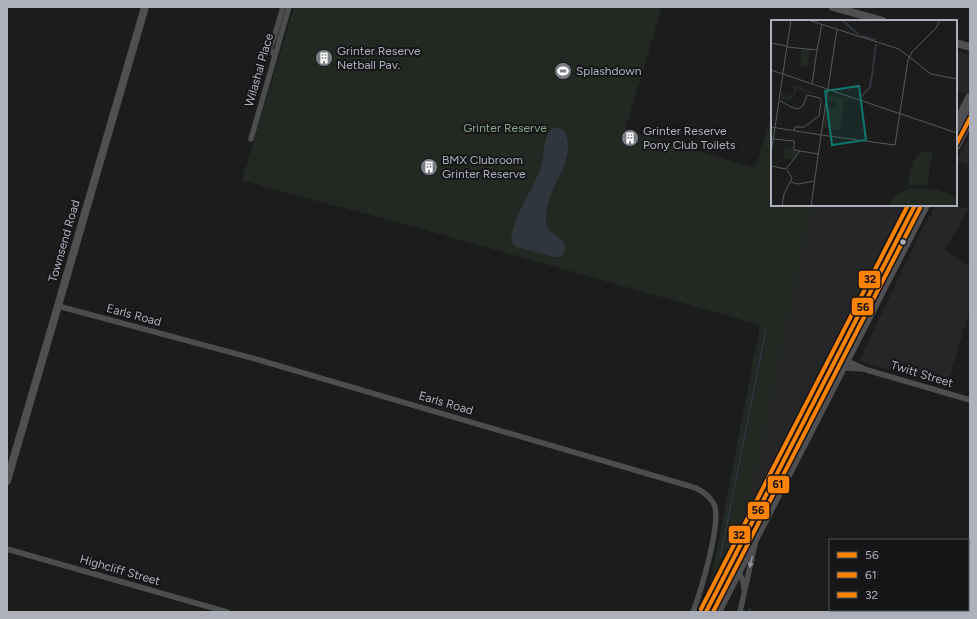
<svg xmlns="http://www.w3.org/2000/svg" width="977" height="619" font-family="Figtree,sans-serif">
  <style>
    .built { fill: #262628 }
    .green { fill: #222923 }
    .water { fill: #2f363e }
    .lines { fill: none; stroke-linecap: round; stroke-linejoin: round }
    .stream { stroke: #2f363e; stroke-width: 1.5 }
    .street { stroke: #4c4d4f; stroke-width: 5.5 }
    .secondary { stroke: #505053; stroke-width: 8 }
    .highway { stroke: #4f4f52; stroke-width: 10 }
    .bus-1-casing { stroke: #161618; stroke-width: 7 }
    .bus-2-casing { stroke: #161618; stroke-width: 7 }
    .bus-3-casing { stroke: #161618; stroke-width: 7 }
    .bus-1 { stroke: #ff8200; stroke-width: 4 }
    .bus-2 { stroke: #ff8200; stroke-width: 4 }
    .bus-3 { stroke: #ff8200; stroke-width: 4 }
    .oneway { fill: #91939b }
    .bus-dot { fill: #aeb1bc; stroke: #161618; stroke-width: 1.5 }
    .labels { text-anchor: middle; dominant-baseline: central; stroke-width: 4; stroke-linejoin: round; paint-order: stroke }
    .poi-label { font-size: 12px; fill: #aeb1bc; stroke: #161618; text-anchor: start }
    .street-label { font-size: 12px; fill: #aeb1bc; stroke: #161618 }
    .park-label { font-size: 12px; fill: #86a68b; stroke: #161618 }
    .inset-river { fill: none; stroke: #2f363e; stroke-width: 2 }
    .inset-road { fill: none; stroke: #56585c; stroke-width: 1 }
    .view { fill: #0f766e; fill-opacity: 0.15; stroke: #0f766e; stroke-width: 2 }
    .inset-edge { fill: none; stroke: #aeb1bc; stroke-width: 2 }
    .line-badge { stroke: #161618; stroke-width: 1.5 }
    .pale-badge-label { font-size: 11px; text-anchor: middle; font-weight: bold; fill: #111 }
  </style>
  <rect width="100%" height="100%" fill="#1c1c1c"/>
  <g class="built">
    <path d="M 956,51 L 970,55 L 970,87 L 967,95 L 956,91 Z"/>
    <path d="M 970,135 L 970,165 L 956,161 Z"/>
    <path d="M 814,205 L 906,205 L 755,497 L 751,496 L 807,230 Z"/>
    <path d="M 936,205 L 955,205 L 968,209 L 945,250 L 970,267 L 970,309 L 947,386 L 859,361 L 920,233 Z"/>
  </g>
  <path class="green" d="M 294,7 L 662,7 L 625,130 L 755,168 L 772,113 L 772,205 L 814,205 L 807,230 L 751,496 L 755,497 L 710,584 L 760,325 L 394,221 L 306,198 L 242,180 Z"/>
  <path class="water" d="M 555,127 L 565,131 C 577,160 550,183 547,210 C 546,215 545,221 547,226 C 551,237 576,240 560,257 L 555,257 L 516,247 L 511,242 C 512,216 533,191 541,167 C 545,155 542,133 555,127 Z"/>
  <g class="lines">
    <g class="stream">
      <path d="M 720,558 L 766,329 L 765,328"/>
      <path d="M 749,609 L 752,612"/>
    </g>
    <g class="street">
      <path d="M 275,55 L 269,49 L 274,38 L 283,7"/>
      <path d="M 251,139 L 289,7"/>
      <path d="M 58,306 L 259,360 L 696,488 C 704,492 712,497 715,507 C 720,527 701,591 693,612"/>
      <path d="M 845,360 L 867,370 L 970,400"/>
      <path d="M 841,365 L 847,368 L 863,369"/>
      <path d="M 7,549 L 227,612"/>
      <path d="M 738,571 L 743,581 L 744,589"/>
      <path d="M 740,612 L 755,544"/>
    </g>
    <g class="secondary">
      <path d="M 833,7 L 883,21"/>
      <path d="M 956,43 L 970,47"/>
      <path d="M 7,481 L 145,7"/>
    </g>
    <g class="highway">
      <path d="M 956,126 L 970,98"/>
      <path d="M 956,145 L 970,118"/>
      <path d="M 706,612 L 915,205"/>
      <path d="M 717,612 L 925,205"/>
    </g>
    <g class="bus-1-casing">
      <g id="bus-1">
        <path d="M 956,145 L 970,118"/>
        <path d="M 706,612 L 915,205"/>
      </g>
    </g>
    <g class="bus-2-casing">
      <path id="bus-2" d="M 713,612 L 920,208"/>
    </g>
    <g class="bus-3-casing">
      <path id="bus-3" d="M 701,609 L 908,205"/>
    </g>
    <use href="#bus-1" class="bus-1"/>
    <use href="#bus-2" class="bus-2"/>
    <use href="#bus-3" class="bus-3"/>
  </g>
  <defs><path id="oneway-solid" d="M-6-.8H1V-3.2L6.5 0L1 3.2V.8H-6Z"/></defs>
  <use class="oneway" href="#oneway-solid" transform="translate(751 562) rotate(103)"/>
  <defs>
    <g id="building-disc" transform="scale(0.9)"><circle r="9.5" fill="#7b7d84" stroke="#161618"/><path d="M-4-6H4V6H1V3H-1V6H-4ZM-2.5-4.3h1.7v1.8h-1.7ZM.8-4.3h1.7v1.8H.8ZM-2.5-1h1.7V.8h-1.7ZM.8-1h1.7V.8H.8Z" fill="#fff"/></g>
    <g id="stadium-disc" transform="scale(0.9)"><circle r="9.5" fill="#7b7d84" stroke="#161618"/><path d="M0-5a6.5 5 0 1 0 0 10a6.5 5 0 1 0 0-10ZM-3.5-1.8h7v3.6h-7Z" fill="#fff"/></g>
  </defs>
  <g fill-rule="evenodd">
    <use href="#building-disc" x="324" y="58"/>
    <use href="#stadium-disc" x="563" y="71"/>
    <use href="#building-disc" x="630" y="138"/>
    <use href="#building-disc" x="429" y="167"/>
  </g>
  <circle class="bus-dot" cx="903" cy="242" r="3.5"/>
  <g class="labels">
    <g class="poi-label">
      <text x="337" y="51">Grinter Reserve<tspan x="337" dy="14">Netball Pav.</tspan></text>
      <text x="576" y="71">Splashdown</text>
      <text x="643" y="131">Grinter Reserve<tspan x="643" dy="14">Pony Club Toilets</tspan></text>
      <text x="442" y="160">BMX Clubroom<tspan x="442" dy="14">Grinter Reserve</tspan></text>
    </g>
    <g class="street-label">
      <text transform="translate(259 70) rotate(-74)">Wilashal Place</text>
      <text transform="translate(64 241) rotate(-74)">Townsend Road</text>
      <text transform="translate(134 315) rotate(15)">Earls Road</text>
      <text transform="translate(922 374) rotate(17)">Twitt Street</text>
      <text transform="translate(446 403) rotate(16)">Earls Road</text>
      <text transform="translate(120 570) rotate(16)">Highcliff Street</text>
    </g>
    <g class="park-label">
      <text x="505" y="128">Grinter Reserve</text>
    </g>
  </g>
  <g transform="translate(771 20)">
    <rect width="186" height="186" fill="#1c1c1c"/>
    <path d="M 31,28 L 39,29 L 36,47 L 29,46 ZM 11,63 L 24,67 L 24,65 L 55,77 L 26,69 L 21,80 L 11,79 L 9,74 L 21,76 L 24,69 ZM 56,76 L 88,81 L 73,80 L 69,110 L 51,107 L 54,88 L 64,89 L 65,82 L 58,81 ZM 19,127 L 28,131 L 24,139 L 15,139 L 12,134 L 14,128 ZM 162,130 L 156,165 L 136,166 L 142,141 L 151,131 L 159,133 ZM 140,168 L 167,170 L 181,175 L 186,179 L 186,186 L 118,186 L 124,175 Z" fill="#222923"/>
    <path class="inset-river" d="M 71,0 L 88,15M 91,16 L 105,20M 102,47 L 105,24M 100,61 L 102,48M 89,78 L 99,67 L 100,61"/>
    <path class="inset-road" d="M 37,0 L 128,29 L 160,54 L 186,59M 0,23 L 16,26 L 8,80M 16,26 L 20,0M 16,27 L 46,30M 46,30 L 51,4M 140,33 L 165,8 L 169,0M 0,50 L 186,113M 41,64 L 46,30M 8,80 L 20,87 L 27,89 L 32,86 L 36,75 L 49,78 L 51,81M 0,107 L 50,115M 23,111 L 24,107 L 33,107 L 48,96 L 50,82M 50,115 L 124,125 L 137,40 L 141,32M 50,115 L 66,9M 2,119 L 23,121 L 23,130 L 47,134M 0,133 L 8,81M 0,146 L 15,149M 15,149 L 29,131M 20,162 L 27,164 L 43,161M 11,186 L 13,174 L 21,158 L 16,150M 40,186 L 50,115"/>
    <path class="view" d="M 88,66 L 95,120 L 61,125 L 54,71 Z"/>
    <rect width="186" height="186" class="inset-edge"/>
  </g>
  <g class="line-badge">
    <rect x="858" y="270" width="23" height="19" rx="4" fill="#ff8200"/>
    <rect x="851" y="297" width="23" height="19" rx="4" fill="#ff8200"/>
    <rect x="767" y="475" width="23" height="19" rx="4" fill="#ff8200"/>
    <rect x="747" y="501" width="23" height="19" rx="4" fill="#ff8200"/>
    <rect x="728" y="525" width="23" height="19" rx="4" fill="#ff8200"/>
  </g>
  <g class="pale-badge-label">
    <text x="870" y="283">32</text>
    <text x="863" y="311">56</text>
    <text x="778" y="488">61</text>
    <text x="758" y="514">56</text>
    <text x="739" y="539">32</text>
  </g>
  <rect width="977" height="619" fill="none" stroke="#aeb1bc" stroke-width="16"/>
  <rect x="829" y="539" width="140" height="72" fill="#161618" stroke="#53545a"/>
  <rect x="837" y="552" width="20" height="6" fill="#ff8200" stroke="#53545a"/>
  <text x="865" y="559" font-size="12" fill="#aeb1bc">56</text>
  <rect x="837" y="572" width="20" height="6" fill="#ff8200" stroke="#53545a"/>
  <text x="865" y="579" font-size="12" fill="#aeb1bc">61</text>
  <rect x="837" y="592" width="20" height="6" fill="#ff8200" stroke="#53545a"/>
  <text x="865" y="599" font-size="12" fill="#aeb1bc">32</text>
</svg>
